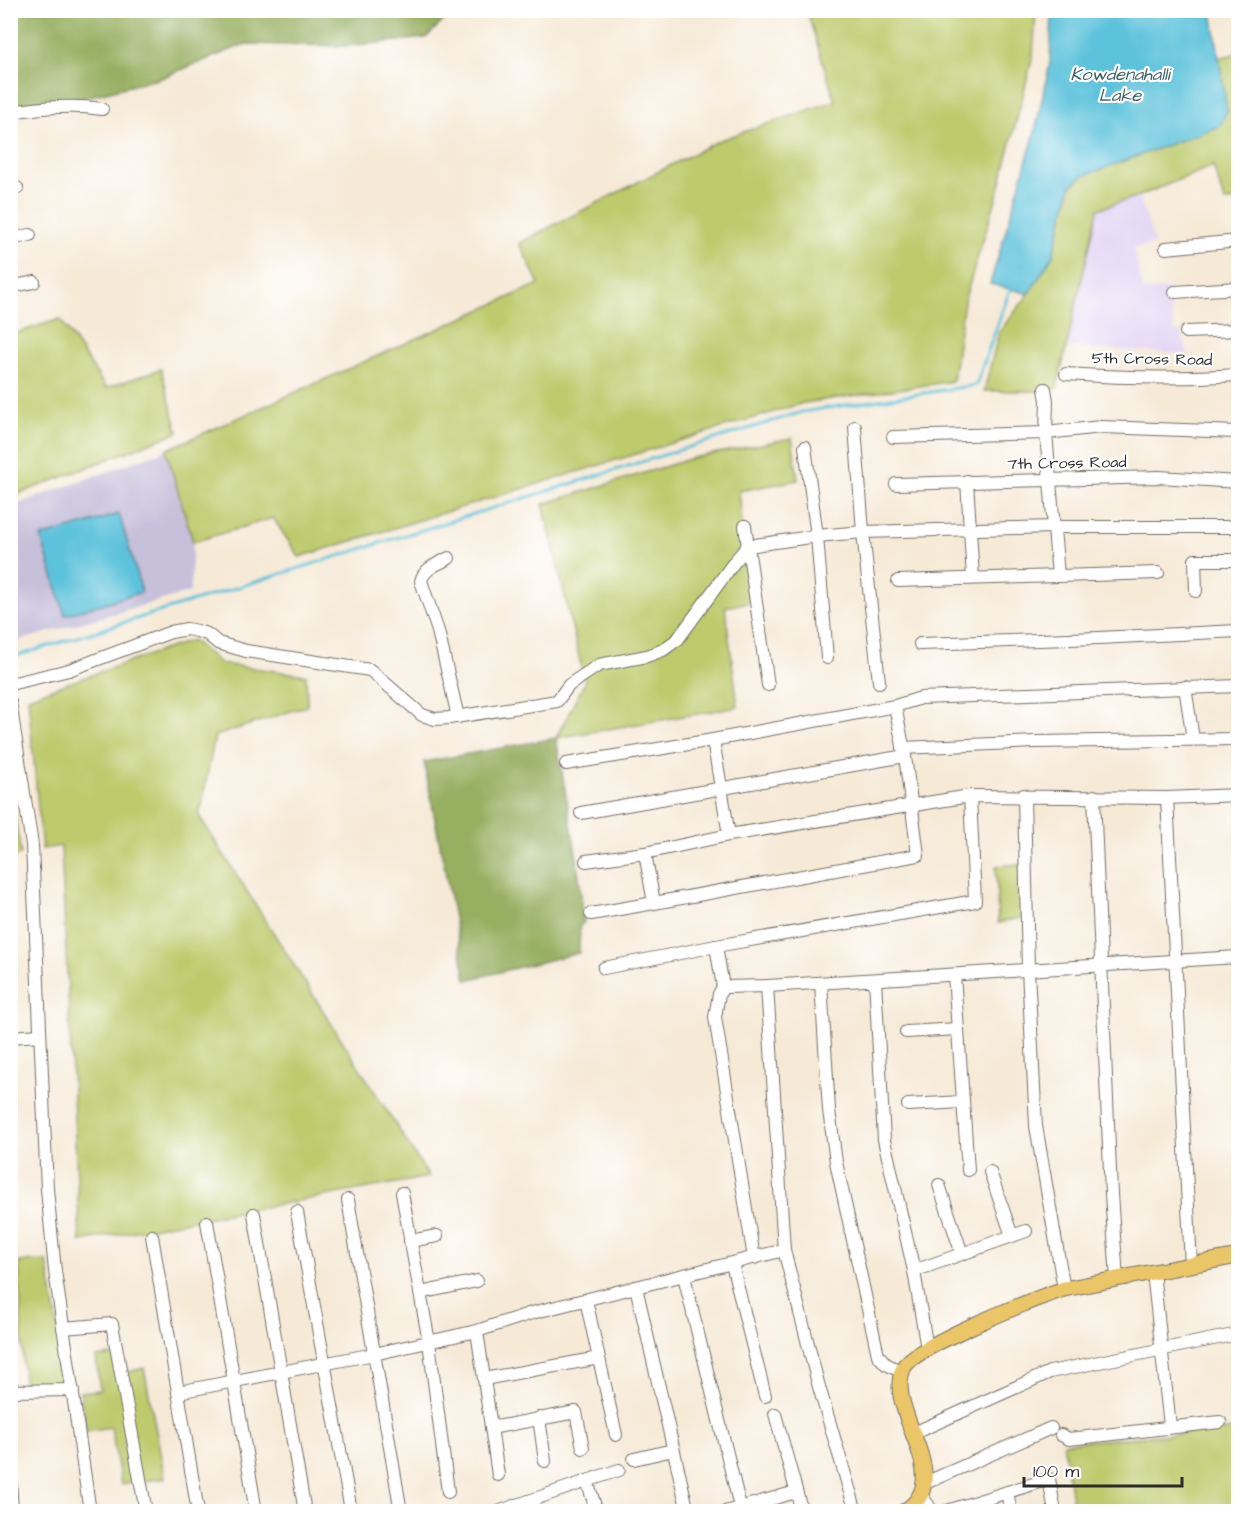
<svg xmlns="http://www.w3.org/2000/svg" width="1249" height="1522" font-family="'Architects Daughter',sans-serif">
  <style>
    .built { fill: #e3d3f3 }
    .industrial { fill: #c6c0da }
    .green { fill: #bdcb6d; stroke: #747b4c; stroke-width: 1.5 }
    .forest { fill: #96af60; stroke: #606d46; stroke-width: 1.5 }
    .water { fill: #5dc2db; stroke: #447683; stroke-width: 1.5 }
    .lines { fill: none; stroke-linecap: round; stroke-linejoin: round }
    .stream { stroke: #5dc2db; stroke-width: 3 }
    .minor-casing { stroke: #726e67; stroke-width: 14 }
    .major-casing { stroke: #726e67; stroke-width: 17 }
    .minor { stroke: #fff; stroke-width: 12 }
    .major { stroke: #ebc669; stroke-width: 15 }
    .labels { text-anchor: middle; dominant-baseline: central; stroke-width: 4.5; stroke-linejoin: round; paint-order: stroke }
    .street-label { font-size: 16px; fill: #2b2b2b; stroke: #fff }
    .water-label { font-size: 18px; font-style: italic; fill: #3c6069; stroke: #fff }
  </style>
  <rect width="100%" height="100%" fill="#fff"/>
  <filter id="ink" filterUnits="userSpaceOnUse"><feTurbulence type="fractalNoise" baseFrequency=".0167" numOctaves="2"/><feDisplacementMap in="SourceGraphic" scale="12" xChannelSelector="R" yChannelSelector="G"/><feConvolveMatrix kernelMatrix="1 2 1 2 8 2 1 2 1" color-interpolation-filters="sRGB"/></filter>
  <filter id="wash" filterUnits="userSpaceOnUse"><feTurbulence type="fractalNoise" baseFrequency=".008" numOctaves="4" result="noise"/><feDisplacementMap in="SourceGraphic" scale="24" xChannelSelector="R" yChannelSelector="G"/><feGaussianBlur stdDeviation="1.35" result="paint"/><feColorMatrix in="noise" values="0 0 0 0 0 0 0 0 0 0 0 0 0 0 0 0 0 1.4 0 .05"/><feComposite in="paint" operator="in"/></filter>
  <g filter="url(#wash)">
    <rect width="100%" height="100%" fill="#f6ead7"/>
    <path class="built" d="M 1139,196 L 1155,244 L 1134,248 L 1143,291 L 1169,289 L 1174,332 L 1181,331 L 1188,354 L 1068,347 L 1098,209 Z"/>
    <path class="industrial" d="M 166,450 L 193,542 L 190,592 L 14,642 L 10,624 L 10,507 Z"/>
    <g class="green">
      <path d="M 807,11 L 1036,11 L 1033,56 L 998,193 L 964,301 L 953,381 L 803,403 L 299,557 L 273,518 L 193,542 L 166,450 L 539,284 L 519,243 L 720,140 L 835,101 Z"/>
      <path d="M 1238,53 L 1238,199 L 1225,202 L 1213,166 L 1139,196 L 1098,209 L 1057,388 L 1041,391 L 984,391 L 999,332 L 1029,294 L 1053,255 L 1071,186 L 1082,176 L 1227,111 L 1219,58 Z"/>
      <path d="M 60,319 L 106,388 L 161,369 L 178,432 L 11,497 L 11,335 Z"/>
      <path d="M 792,438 L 798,480 L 739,491 L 750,602 L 725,607 L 738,707 L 556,738 L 585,682 L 543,504 L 693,458 Z"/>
      <path d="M 192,640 L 221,664 L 306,675 L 307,706 L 215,736 L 199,816 L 429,1177 L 80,1241 L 61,846 L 42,849 L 28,697 Z"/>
      <path d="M 10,785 L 21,855 L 11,857 L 10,857 Z"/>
      <path d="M 1022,864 L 1024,917 L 998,923 L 996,866 Z"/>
      <path d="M 10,1230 L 16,1289 L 10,1289 Z"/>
      <path d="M 47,1261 L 68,1386 L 24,1386 L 19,1262 Z"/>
      <path d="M 121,1354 L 125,1373 L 144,1368 L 165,1478 L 121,1484 L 111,1427 L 86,1431 L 80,1392 L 100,1390 L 96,1357 Z"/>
      <path d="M 1238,1429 L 1238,1511 L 1074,1511 L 1063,1443 Z"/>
    </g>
    <g class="forest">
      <path d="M 11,11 L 453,11 L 426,38 L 347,46 L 245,44 L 161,78 L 63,103 L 11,112 Z"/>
      <path d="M 556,738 L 577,859 L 584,923 L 580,924 L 579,953 L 466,980 L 424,762 Z"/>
    </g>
    <g class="water">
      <path d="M 1052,11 L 1212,11 L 1227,111 L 1220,126 L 1083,176 L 1071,186 L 1053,255 L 1029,294 L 990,284 L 1034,136 L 1050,63 Z"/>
      <path d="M 119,514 L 142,592 L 65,615 L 41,537 Z"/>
    </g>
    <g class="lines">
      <g class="stream">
        <path d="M 1229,10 L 1238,14"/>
        <path d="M 10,658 L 802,412 L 976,385 L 1011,287"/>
      </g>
    </g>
  </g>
  <g filter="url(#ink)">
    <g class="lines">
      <g class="minor-casing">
        <g id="minor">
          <path d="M 10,112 C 41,108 71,104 102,109"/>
          <path d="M 10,190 L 17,188"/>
          <path d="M 10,239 L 30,235"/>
          <path d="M 1166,248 L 1238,241"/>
          <path d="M 10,287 L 34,282"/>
          <path d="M 1175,292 L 1238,288"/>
          <path d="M 1186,332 L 1238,330"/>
          <path d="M 1066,374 C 1124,378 1181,379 1238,375"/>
          <path d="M 1045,389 L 1047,401 L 1046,433 L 1058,576"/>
          <path d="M 855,427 L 863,532 L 879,682"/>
          <path d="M 893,437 L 1046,433 L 1101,427 L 1238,432"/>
          <path d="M 805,447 L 817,536 L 827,658"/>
          <path d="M 967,481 L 973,578"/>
          <path d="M 896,484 L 1159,477 L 1238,482"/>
          <path d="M 745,526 L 768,685"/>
          <path d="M 449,558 C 438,564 424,568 421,581 L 438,631 L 458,717"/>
          <path d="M 898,581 L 1158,573"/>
          <path d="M 1196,591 L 1195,560 L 1238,560"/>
          <path d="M 920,644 L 1099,638 L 1238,631"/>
          <path d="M 10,684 L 69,670 L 171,632 L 187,629 L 197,631 L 207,634 L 218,643 L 246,651 L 370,670 L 422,715 L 435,719 L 449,718 L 557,701 L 569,685 L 599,665 L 647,656 L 663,650 L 678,639 L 735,561 L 748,546 L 817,536 L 863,532 L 1054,527 L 1238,527"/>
          <path d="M 1185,687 L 1193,739"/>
          <path d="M 10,702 L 32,845 L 47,1189 L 55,1271 L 90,1512"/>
          <path d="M 895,706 L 921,698 L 1238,686"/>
          <path d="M 713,740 L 729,835"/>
          <path d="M 903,748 L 1035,742 L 1238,739"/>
          <path d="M 566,764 L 713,740 L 895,706 L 905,756 L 918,855 L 654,903"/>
          <path d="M 1024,795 L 1028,970 L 1036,1126 L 1064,1289"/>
          <path d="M 1094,796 L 1111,1194 L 1117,1279"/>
          <path d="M 1167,798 L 1191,1265"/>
          <path d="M 581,813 L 905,756"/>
          <path d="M 645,853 L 729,835 L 970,796 L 1167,798 L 1238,795"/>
          <path d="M 586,861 L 645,853 L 654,903 L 591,914"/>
          <path d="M 716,946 L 723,987 L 767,986 L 1238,957"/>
          <path d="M 604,968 L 716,946 L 975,901 L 970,796"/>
          <path d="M 954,975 L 968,1170"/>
          <path d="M 875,980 L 884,1140 L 914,1271 L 927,1349"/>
          <path d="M 821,983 L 829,1110 L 836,1162 L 878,1355 L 886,1364 L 902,1372"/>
          <path d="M 767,986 L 784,1250 L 819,1387 L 856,1512"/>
          <path d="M 723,987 L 719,994 L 715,1017 L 754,1258"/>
          <path d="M 906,1032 L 958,1029"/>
          <path d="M 10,1037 L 40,1035"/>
          <path d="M 908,1105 L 963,1102"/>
          <path d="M 990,1172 L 1012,1236"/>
          <path d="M 939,1185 L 962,1254"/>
          <path d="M 402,1193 L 429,1342 L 448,1492"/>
          <path d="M 348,1200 L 401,1512"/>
          <path d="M 297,1212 L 350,1505"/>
          <path d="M 254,1214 L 305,1512"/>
          <path d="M 207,1222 L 256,1512"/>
          <path d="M 152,1236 L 198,1512"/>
          <path d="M 410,1241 L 437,1236"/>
          <path d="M 732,1264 L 765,1396"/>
          <path d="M 914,1271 L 1026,1231"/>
          <path d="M 1153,1272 L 1170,1426"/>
          <path d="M 684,1276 L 740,1507"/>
          <path d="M 636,1287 L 688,1512"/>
          <path d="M 420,1293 L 477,1281"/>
          <path d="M 586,1300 L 616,1435"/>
          <path d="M 63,1328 L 112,1324 L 146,1512"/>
          <path d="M 477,1331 L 498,1475"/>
          <path d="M 484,1379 L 599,1358"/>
          <path d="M 10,1391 L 73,1390"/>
          <path d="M 178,1392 L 374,1354 L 477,1331 L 532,1313 L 784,1250"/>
          <path d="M 775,1414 L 802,1512"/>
          <path d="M 539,1418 L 545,1461"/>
          <path d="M 491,1428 L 576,1412 L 583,1448"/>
          <path d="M 914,1433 L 1050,1372 L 1238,1334"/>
          <path d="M 1061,1435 L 1069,1439 L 1220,1422"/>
          <path d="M 634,1459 L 673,1450"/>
          <path d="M 10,1477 L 12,1512"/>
          <path d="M 587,1481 L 619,1470"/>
          <path d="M 925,1483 L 1051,1428"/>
          <path d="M 1007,1492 L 1011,1512"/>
          <path d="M 921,1495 L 933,1512"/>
          <path d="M 498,1512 L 517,1505"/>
          <path d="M 520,1512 L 517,1505 L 587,1481 L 597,1512"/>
          <path d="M 725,1512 L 796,1492"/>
          <path d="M 944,1512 L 1049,1479 L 1055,1512"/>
        </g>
      </g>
      <g class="major-casing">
        <path id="major" d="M 903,1512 C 960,1479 882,1410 904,1367 C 916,1345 1037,1298 1064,1289 L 1238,1256"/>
      </g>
      <use href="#minor" class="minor"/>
      <use href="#major" class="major"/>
    </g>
  </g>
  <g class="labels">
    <g class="street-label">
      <text transform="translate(1152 359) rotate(1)">5th Cross Road</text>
      <text transform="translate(1067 463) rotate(-1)">7th Cross Road</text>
    </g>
    <g class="water-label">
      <text x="1120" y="74">Kowdenahalli<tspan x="1120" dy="21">Lake</tspan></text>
    </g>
  </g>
  <rect width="1249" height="1522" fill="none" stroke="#fff" stroke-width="36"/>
  <path d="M1024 1477v9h158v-9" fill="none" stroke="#2b2b2b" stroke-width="3"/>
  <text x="1033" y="1477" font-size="18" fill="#2b2b2b" stroke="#ffffff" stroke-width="4.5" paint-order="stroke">100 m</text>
</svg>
